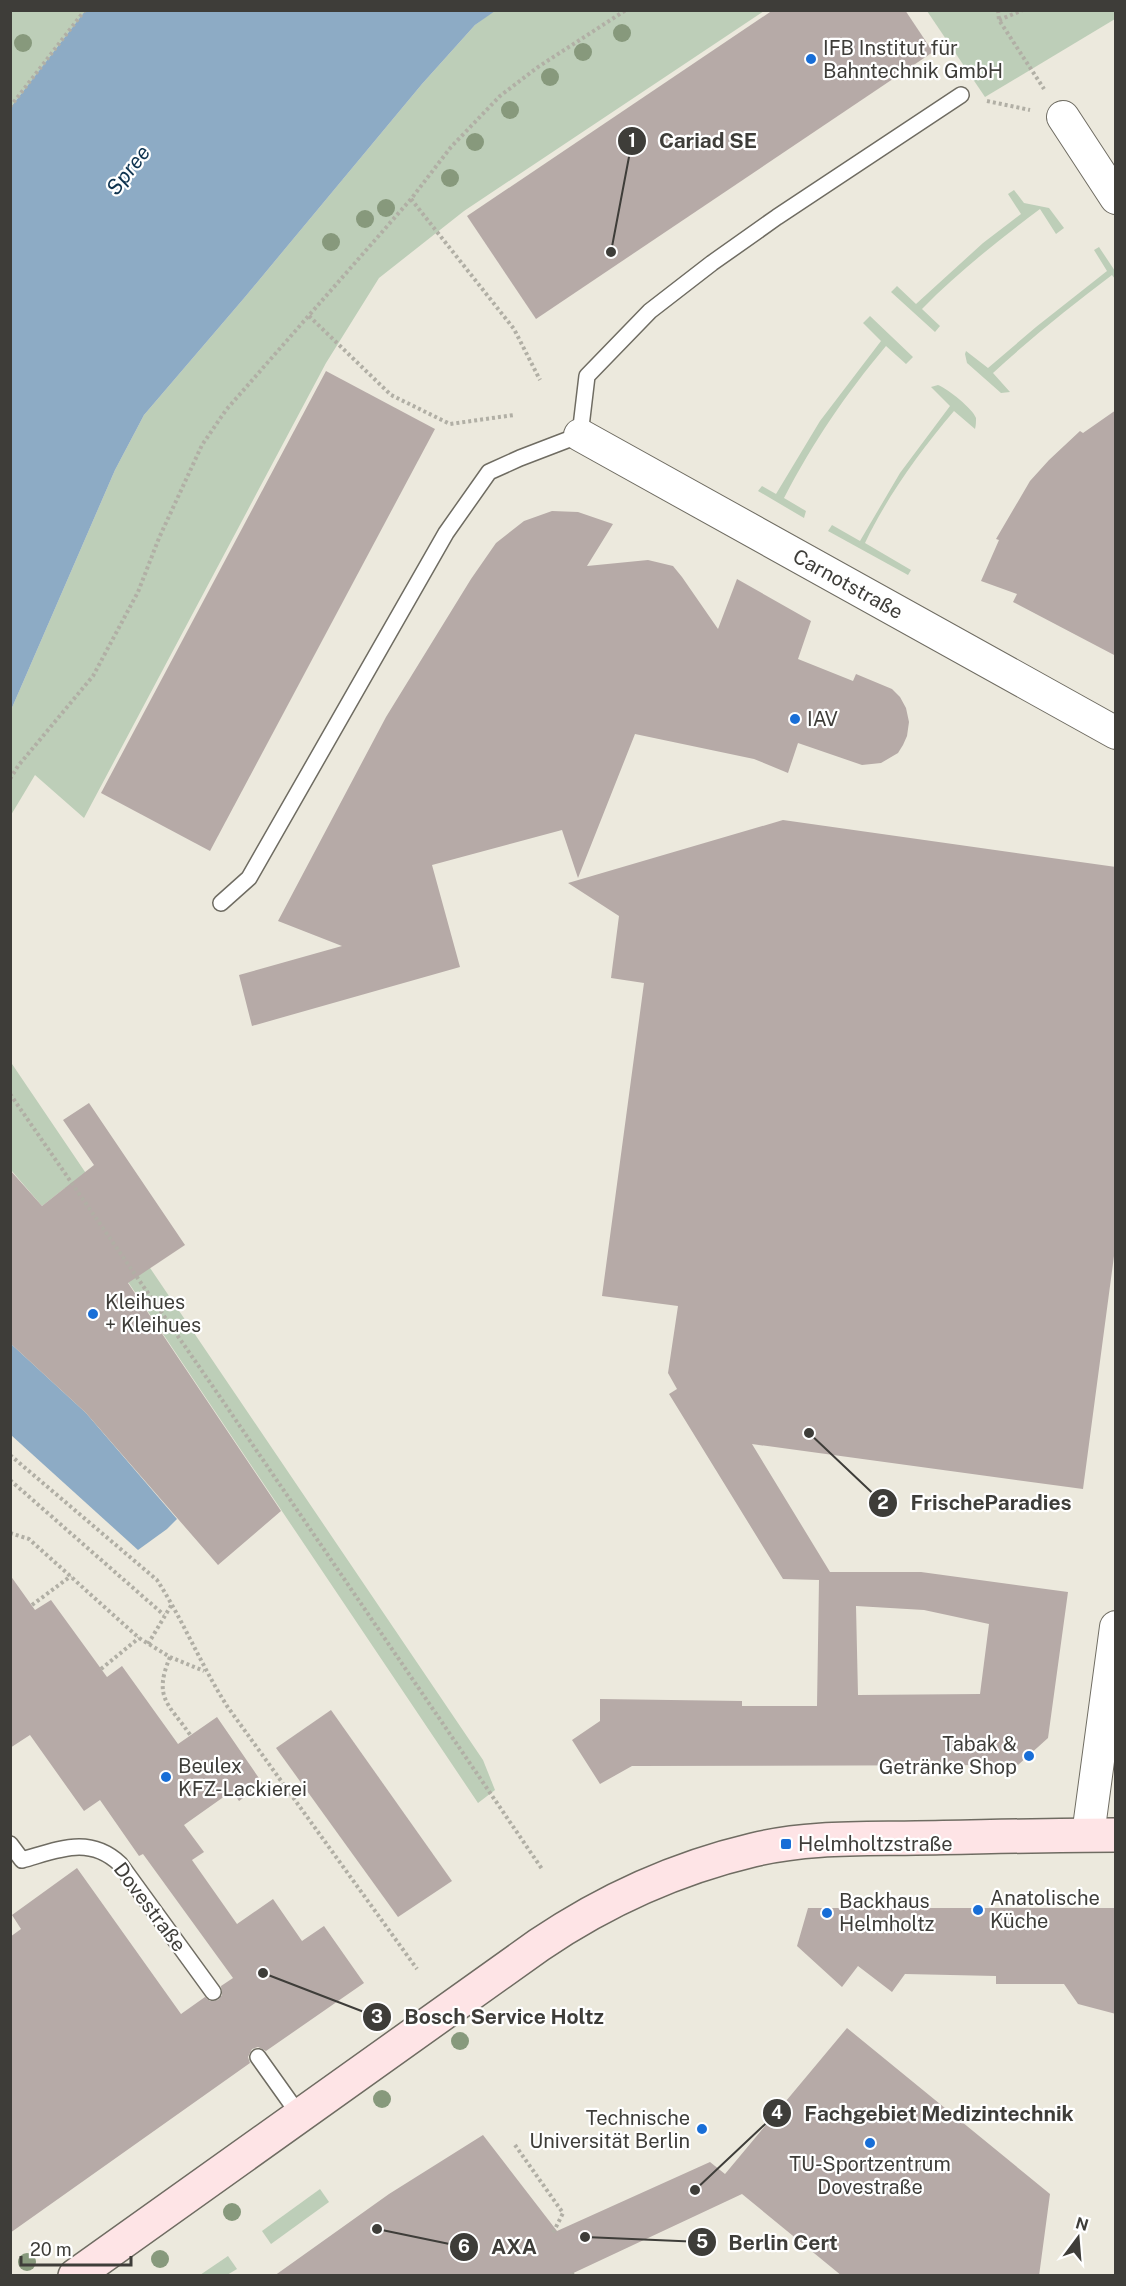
<svg xmlns="http://www.w3.org/2000/svg" width="1126" height="2286" font-family="'Public Sans',sans-serif">
  <style>
    .green { fill: #bdceb8 }
    .water { fill: #8dabc5 }
    .building { fill: #b6aaa7; fill-rule: evenodd }
    .lines { fill: none; stroke-linecap: round; stroke-linejoin: round }
    .lane-casing { stroke: #6f6c62; stroke-width: 18 }
    .street-casing { stroke: #6f6c62; stroke-width: 34 }
    .secondary-casing { stroke: #6f6c62; stroke-width: 36 }
    .path { stroke: #b1afa5; stroke-width: 4; stroke-dasharray: 3 3; stroke-linecap: butt }
    .lane { stroke: #fff; stroke-width: 15 }
    .street { stroke: #fff; stroke-width: 32 }
    .secondary { stroke: #fee4e6; stroke-width: 33 }
    .tree { fill: #87997c }
    .poi-dot { fill: #186ed7; stroke: #fff; stroke-width: 2 }
    .labels { text-anchor: middle; dominant-baseline: central; stroke-width: 4.5; stroke-linejoin: round; paint-order: stroke }
    .poi-label { font-size: 20px; fill: #3e3d39; stroke: #fff; text-anchor: start }
    .street-label { font-size: 20px; fill: #3e3d39; stroke: #fff }
    .water-label { font-size: 21px; font-style: italic; fill: #0e334f; stroke: #fff }
    .leader { fill: none; stroke: #3e3d39; stroke-width: 2 }
    .callout-dot { fill: #3e3d39; stroke: #fff; stroke-width: 2 }
    .mark-label { font-size: 18px; text-anchor: middle; font-weight: bold; fill: #fff }
    .callout-label { font-size: 21px; text-anchor: middle; font-weight: bold; fill: #3e3d39; stroke: #fff; stroke-width: 4.5; stroke-linejoin: round; paint-order: stroke }
  </style>
  <rect width="100%" height="100%" fill="#ece9dd"/>
  <g class="green">
    <path d="M 495,10 L 764,11 L 464,211 L 379,278 L 326,363 L 84,818 L 35,775 L 11,815 L 11,710 L 115,470 L 144,415 L 245,297 L 422,84 L 475,25 Z"/>
    <path d="M 1115,10 L 1115,19 L 985,97 L 927,11 Z"/>
    <path d="M 11,11 L 85,11 L 11,107 Z"/>
    <path d="M 1014,190 L 1024,203 L 1049,208 L 1064,228 L 1056,234 L 1040,209 C 999,240 958,272 922,309 L 940,326 L 935,332 L 891,292 L 897,286 L 916,304 L 983,243 L 1021,214 L 1008,194 Z"/>
    <path d="M 1099,247 L 1115,271 L 1115,279 L 1112,275 C 1071,306 1031,338 993,373 L 1010,392 L 1001,393 L 967,363 L 965,354 L 966,351 L 988,368 L 1036,327 L 1107,271 L 1094,250 Z"/>
    <path d="M 870,316 L 913,357 L 906,364 L 886,346 C 845,395 814,441 784,498 L 806,511 L 804,518 L 758,491 L 762,486 L 776,494 L 820,421 L 881,341 L 863,323 Z"/>
    <path d="M 938,385 C 947,388 973,409 976,418 C 976,422 976,425 975,429 L 954,411 C 920,451 888,495 865,543 L 911,570 L 908,575 L 828,531 L 832,525 L 860,541 L 900,473 L 950,406 L 931,387 Z"/>
    <path d="M 10,1061 L 483,1760 L 495,1790 L 478,1803 L 65,1188 L 42,1206 L 11,1170 Z"/>
    <path d="M 320,2189 L 329,2202 L 271,2244 L 262,2231 Z"/>
    <path d="M 228,2256 L 237,2269 L 227,2275 L 200,2275 Z"/>
  </g>
  <g class="water">
    <path d="M 85,11 L 495,11 L 475,25 L 422,84 L 245,297 L 144,415 L 115,470 L 11,710 L 11,107 Z"/>
    <path d="M 10,1343 L 86,1413 L 177,1519 L 167,1529 L 138,1550 L 11,1435 Z"/>
  </g>
  <g class="building">
    <path d="M 773,10 L 905,10 L 933,52 L 536,319 L 467,216 Z"/>
    <path d="M 326,371 L 435,429 L 210,851 L 101,793 Z"/>
    <path d="M 1116,410 L 1116,656 L 1013,602 L 1017,594 L 981,581 L 999,540 L 996,539 L 1030,481 L 1049,460 L 1080,431 L 1083,433 Z"/>
    <path d="M 552,511 L 578,512 L 613,524 L 587,566 L 648,560 L 673,566 L 682,577 L 718,629 L 737,579 L 811,621 L 798,659 L 853,681 L 856,674 L 892,689 L 900,697 L 906,708 L 909,722 L 907,736 L 903,745 L 898,753 L 881,763 L 862,765 L 798,743 L 788,773 L 754,759 L 635,734 L 578,878 L 562,830 L 432,865 L 460,967 L 252,1026 L 239,975 L 342,946 L 278,921 L 386,717 L 471,579 L 496,543 L 524,521 Z"/>
    <path d="M 783,820 L 1116,867 L 1116,1241 L 1083,1489 L 752,1444 L 830,1572 L 921,1572 L 1068,1592 L 1048,1738 L 1018,1765 L 632,1766 L 600,1784 L 572,1740 L 600,1721 L 600,1699 L 742,1701 L 742,1706 L 817,1706 L 819,1580 L 783,1579 L 669,1394 L 677,1389 L 668,1373 L 678,1306 L 602,1296 L 644,983 L 611,978 L 619,916 L 568,883 ZM 856,1606 L 924,1610 L 989,1624 L 980,1694 L 858,1695 Z"/>
    <path d="M 89,1103 L 185,1245 L 128,1283 L 281,1511 L 218,1565 L 86,1413 L 10,1343 L 10,1170 L 42,1206 L 94,1165 L 63,1120 Z"/>
    <path d="M 10,1575 L 35,1610 L 51,1600 L 107,1677 L 122,1666 L 178,1744 L 217,1717 L 263,1784 L 239,1801 L 232,1791 L 184,1825 L 204,1852 L 192,1860 L 237,1924 L 273,1899 L 302,1941 L 324,1926 L 364,1983 L 266,2051 L 258,2047 L 252,2049 L 248,2057 L 250,2063 L 10,2233 L 10,1937 L 21,1929 L 12,1915 L 77,1868 L 181,2014 L 205,1997 L 210,2001 L 218,2000 L 222,1995 L 221,1986 L 233,1978 L 143,1854 L 139,1856 L 100,1800 L 84,1811 L 30,1735 L 10,1748 Z"/>
    <path d="M 331,1710 L 452,1881 L 398,1917 L 276,1748 Z"/>
    <path d="M 808,1908 L 1116,1908 L 1116,2014 L 1078,2004 L 1064,1984 L 996,1984 L 996,1976 L 905,1974 L 892,1992 L 858,1966 L 842,1987 L 797,1946 Z"/>
    <path d="M 847,2028 L 1050,2194 L 1039,2276 L 842,2276 L 742,2194 L 567,2276 L 274,2276 L 389,2194 L 483,2135 L 557,2231 L 710,2162 L 725,2174 Z"/>
  </g>
  <g class="lines">
    <g class="lane-casing">
      <g id="lane">
        <path d="M 221,903 L 249,878 L 446,533 L 489,472 L 520,458 L 580,435 L 587,376 L 650,311 L 712,263 L 777,217 L 961,95"/>
        <path d="M 10,1844 L 22,1860 C 58,1850 89,1835 120,1864 L 213,1992"/>
        <path d="M 258,2057 L 300,2116"/>
      </g>
    </g>
    <g class="street-casing">
      <g id="street">
        <path d="M 1063,117 L 1116,198"/>
        <path d="M 580,435 L 1116,733"/>
        <path d="M 1088,1835 L 1116,1627"/>
      </g>
    </g>
    <g class="secondary-casing">
      <path id="secondary" d="M 75,2276 L 539,1945 C 604,1901 677,1868 753,1850 C 806,1837 862,1839 916,1838 C 982,1837 1049,1835 1116,1835"/>
    </g>
    <g class="path">
      <path d="M 998,10 L 999,20 L 1044,89"/>
      <path d="M 999,20 L 1023,10"/>
      <path d="M 987,101 L 1030,110"/>
      <path d="M 10,107 L 85,10"/>
      <path d="M 411,199 L 514,329 L 540,380"/>
      <path d="M 309,316 L 391,395 L 450,424 L 514,415"/>
      <path d="M 10,779 L 18,766 L 93,676 L 138,592 L 159,538 L 202,445 L 226,410 L 411,199 L 451,147 L 500,96 L 538,67 L 626,10"/>
      <path d="M 10,1094 L 218,1394 L 542,1869"/>
      <path d="M 10,1455 L 157,1580 C 183,1620 201,1665 227,1706 L 417,1969"/>
      <path d="M 10,1480 L 164,1615"/>
      <path d="M 10,1533 L 29,1539 L 139,1638 L 170,1657 L 204,1671"/>
      <path d="M 32,1605 L 71,1576"/>
      <path d="M 148,1644 L 172,1604"/>
      <path d="M 170,1657 C 153,1698 168,1703 191,1736"/>
      <path d="M 101,1669 L 139,1638"/>
      <path d="M 515,2145 L 563,2213 L 553,2233"/>
      <path d="M 572,2273 L 573,2276"/>
    </g>
    <use href="#lane" class="lane"/>
    <use href="#street" class="street"/>
    <use href="#secondary" class="secondary"/>
  </g>
  <g class="tree">
    <circle cx="622" cy="33" r="9"/>
    <circle cx="23" cy="43" r="9"/>
    <circle cx="583" cy="52" r="9"/>
    <circle cx="550" cy="77" r="9"/>
    <circle cx="510" cy="110" r="9"/>
    <circle cx="475" cy="142" r="9"/>
    <circle cx="450" cy="178" r="9"/>
    <circle cx="386" cy="208" r="9"/>
    <circle cx="365" cy="219" r="9"/>
    <circle cx="331" cy="242" r="9"/>
    <circle cx="460" cy="2041" r="9"/>
    <circle cx="382" cy="2099" r="9"/>
    <circle cx="232" cy="2212" r="9"/>
    <circle cx="160" cy="2259" r="9"/>
    <circle cx="27" cy="2262" r="9"/>
  </g>
  <g class="poi-dot">
    <circle cx="811" cy="59" r="6"/>
    <circle cx="795" cy="719" r="6"/>
    <circle cx="93" cy="1314" r="6"/>
    <circle cx="1029" cy="1756" r="6"/>
    <circle cx="166" cy="1777" r="6"/>
    <rect x="780" y="1838" width="12" height="12" rx="3"/>
    <circle cx="978" cy="1910" r="6"/>
    <circle cx="827" cy="1913" r="6"/>
    <circle cx="702" cy="2129" r="6"/>
    <circle cx="870" cy="2143" r="6"/>
  </g>
  <g class="labels">
    <g class="poi-label">
      <text x="823" y="48">IFB Institut für<tspan x="823" dy="23">Bahntechnik GmbH</tspan></text>
      <text x="807" y="719">IAV</text>
      <text x="105" y="1302">Kleihues<tspan x="105" dy="23">+ Kleihues</tspan></text>
      <text x="1017" y="1744" text-anchor="end">Tabak &amp;<tspan x="1017" dy="23">Getränke Shop</tspan></text>
      <text x="178" y="1766">Beulex<tspan x="178" dy="23">KFZ-Lackierei</tspan></text>
      <text x="798" y="1844">Helmholtzstraße</text>
      <text x="990" y="1898">Anatolische<tspan x="990" dy="23">Küche</tspan></text>
      <text x="839" y="1901">Backhaus<tspan x="839" dy="23">Helmholtz</tspan></text>
      <text x="690" y="2118" text-anchor="end">Technische<tspan x="690" dy="23">Universität Berlin</tspan></text>
      <text x="870" y="2164" text-anchor="middle">TU-Sportzentrum<tspan x="870" dy="23">Dovestraße</tspan></text>
    </g>
    <g class="street-label">
      <text transform="translate(848 584) rotate(29)">Carnotstraße</text>
      <text transform="translate(150 1907) rotate(53)">Dovestraße</text>
    </g>
    <g class="water-label">
      <text transform="translate(128 170) rotate(-52)">Spree</text>
    </g>
  </g>
  <path class="leader" d="M611 252L632 141M809 1433L883 1503M263 1973L377 2017M695 2190L777 2113M585 2237L702 2242M377 2229L464 2247"/>
  <g class="callout-dot">
    <circle cx="611" cy="252" r="6"/>
    <circle cx="809" cy="1433" r="6"/>
    <circle cx="263" cy="1973" r="6"/>
    <circle cx="695" cy="2190" r="6"/>
    <circle cx="585" cy="2237" r="6"/>
    <circle cx="377" cy="2229" r="6"/>
    <circle cx="632" cy="141" r="15"/>
    <circle cx="883" cy="1503" r="15"/>
    <circle cx="377" cy="2017" r="15"/>
    <circle cx="777" cy="2113" r="15"/>
    <circle cx="702" cy="2242" r="15"/>
    <circle cx="464" cy="2247" r="15"/>
  </g>
  <g class="mark-label">
    <text x="632" y="147">1</text>
    <text x="883" y="1509">2</text>
    <text x="377" y="2023">3</text>
    <text x="777" y="2119">4</text>
    <text x="702" y="2248">5</text>
    <text x="464" y="2253">6</text>
  </g>
  <g class="callout-label">
    <text x="708" y="148">Cariad SE</text>
    <text x="991" y="1510">FrischeParadies</text>
    <text x="504" y="2024">Bosch Service Holtz</text>
    <text x="939" y="2121">Fachgebiet Medizintechnik</text>
    <text x="783" y="2250">Berlin Cert</text>
    <text x="514" y="2254">AXA</text>
  </g>
  <rect width="1126" height="2286" fill="none" stroke="#3e3d39" stroke-width="24"/>
  <g transform="translate(1078 2238) rotate(16)" stroke="#ffffff" stroke-width="4.5" paint-order="stroke">
  <path d="M0-4.5L10 22L0 15L-10 22Z" fill="#3e3d39"/>
  <text y="-9" font-size="16" font-weight="bold" text-anchor="middle" fill="#3e3d39">N</text>
  </g>
  <path d="M21 2256v9h110v-9" fill="none" stroke="#3e3d39" stroke-width="3"/>
  <text x="30" y="2256" font-size="18" fill="#3e3d39" stroke="#ffffff" stroke-width="4.5" paint-order="stroke">20 m</text>
</svg>
